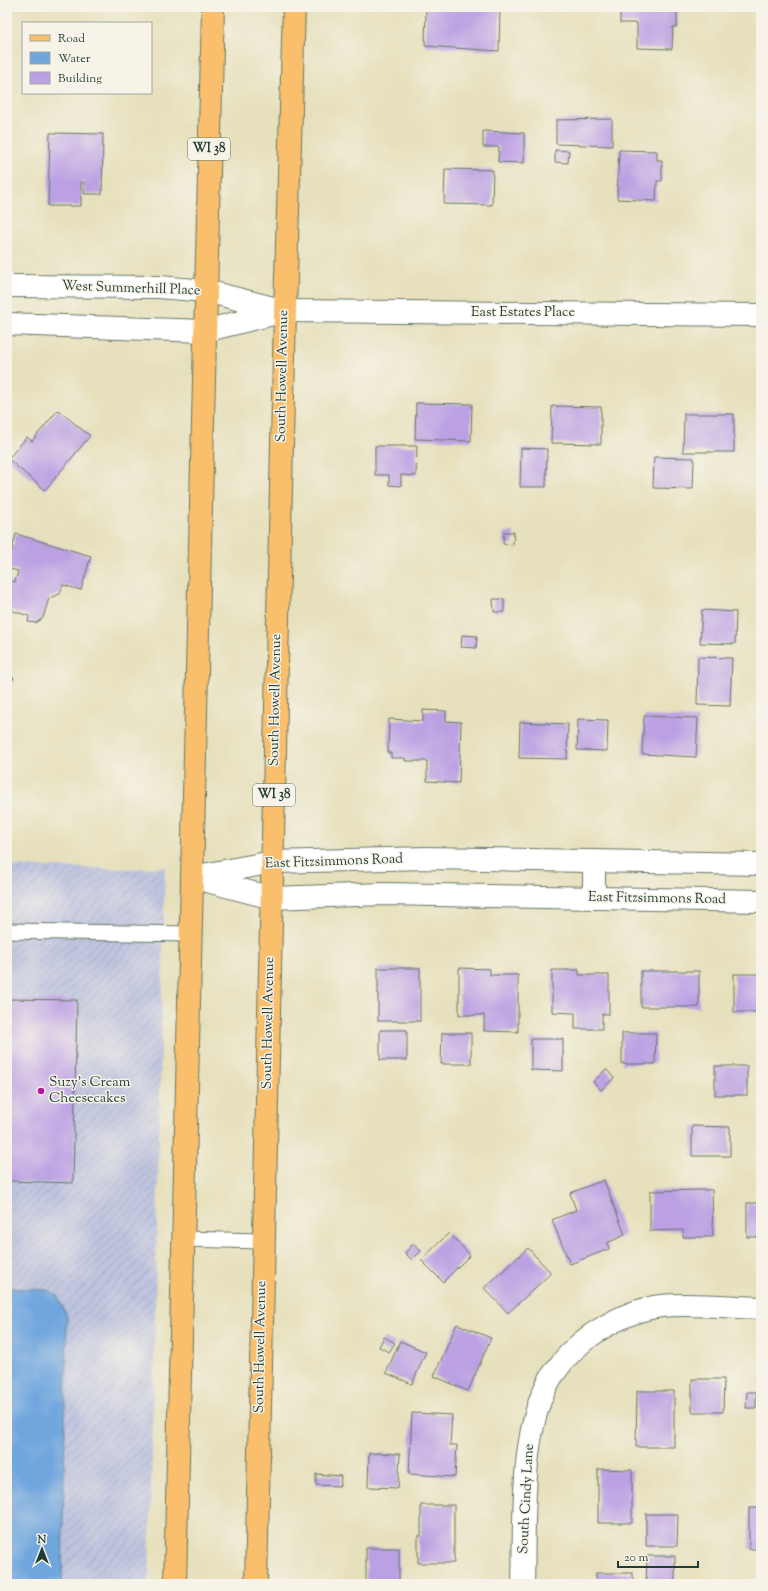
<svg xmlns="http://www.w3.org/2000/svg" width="768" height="1591" font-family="'Sorts Mill Goudy',serif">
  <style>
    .industrial { fill: url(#industrial-furrows) }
    .water { fill: #70a6de; stroke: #487289 }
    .building { fill: #bba1e3 }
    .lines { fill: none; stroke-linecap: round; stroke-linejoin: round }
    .service-casing { stroke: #657664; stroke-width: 17 }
    .minor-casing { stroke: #657664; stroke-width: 24 }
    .primary-casing { stroke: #657664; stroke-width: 24 }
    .service { stroke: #fff; stroke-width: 15 }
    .minor { stroke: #fff; stroke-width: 22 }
    .primary { stroke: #f9bf6c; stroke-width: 22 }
    .poi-dot { fill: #b5179e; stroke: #f7f3e8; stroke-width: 1.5 }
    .labels { text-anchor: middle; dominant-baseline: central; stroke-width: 3; stroke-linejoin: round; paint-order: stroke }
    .shield { fill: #f7f3e8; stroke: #60746a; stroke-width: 1 }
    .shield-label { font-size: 13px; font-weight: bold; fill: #1f3d34 }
    .street-label { font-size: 14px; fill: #1f3d34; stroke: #f7f3e8 }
    .poi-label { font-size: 14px; fill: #1f3d34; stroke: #f7f3e8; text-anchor: start }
  </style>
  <defs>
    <pattern id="industrial-furrows" width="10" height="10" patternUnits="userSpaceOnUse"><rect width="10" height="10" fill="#bec3de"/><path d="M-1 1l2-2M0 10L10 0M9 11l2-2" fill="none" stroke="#a3a8bf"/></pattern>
  </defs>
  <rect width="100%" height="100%" fill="#f7f3e8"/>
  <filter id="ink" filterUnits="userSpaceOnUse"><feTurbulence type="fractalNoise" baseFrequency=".025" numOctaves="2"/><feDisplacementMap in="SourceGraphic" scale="8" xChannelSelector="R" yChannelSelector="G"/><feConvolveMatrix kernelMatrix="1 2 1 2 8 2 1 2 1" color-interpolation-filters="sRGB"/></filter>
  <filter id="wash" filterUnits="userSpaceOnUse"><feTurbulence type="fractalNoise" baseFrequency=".012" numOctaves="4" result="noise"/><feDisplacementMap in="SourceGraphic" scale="16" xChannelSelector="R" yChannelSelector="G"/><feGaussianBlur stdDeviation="0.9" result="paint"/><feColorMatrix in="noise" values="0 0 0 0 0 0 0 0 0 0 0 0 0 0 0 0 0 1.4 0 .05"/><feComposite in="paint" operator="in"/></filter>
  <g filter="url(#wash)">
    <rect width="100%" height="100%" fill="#e6e0bc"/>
    <path class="industrial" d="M 7,866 L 134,869 L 165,867 L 149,1584 L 7,1584 Z"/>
    <path class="water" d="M 7,1288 L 48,1290 L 57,1295 L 67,1316 L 62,1584 L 7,1584 Z"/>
    <g id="blocks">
      <g class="building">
        <path d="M 426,7 L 500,8 L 499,51 L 425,46 Z"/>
        <path d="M 620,7 L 677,8 L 677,27 L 673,27 L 672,49 L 637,48 L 637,23 L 620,23 Z"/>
        <path d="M 612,119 L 612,146 L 556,144 L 556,120 Z"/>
        <path d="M 483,131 L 524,133 L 524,163 L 498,162 L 499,147 L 483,147 Z"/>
        <path d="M 50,133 L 103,134 L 102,194 L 84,194 L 84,182 L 81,182 L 81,206 L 48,206 Z"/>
        <path d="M 555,150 L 569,151 L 568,163 L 555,162 Z"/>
        <path d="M 619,150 L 657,151 L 657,160 L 662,160 L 662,181 L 657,181 L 656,201 L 617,199 Z"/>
        <path d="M 445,169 L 493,170 L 492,205 L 444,204 Z"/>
        <path d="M 416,403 L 472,404 L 471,441 L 415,439 Z"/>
        <path d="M 552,406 L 601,407 L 601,444 L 551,443 Z"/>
        <path d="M 58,410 L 90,436 L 45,490 L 8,459 L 27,437 L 32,441 Z"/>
        <path d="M 684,414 L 734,414 L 734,452 L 683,452 Z"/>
        <path d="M 375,446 L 417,446 L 416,476 L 401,475 L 401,486 L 389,485 L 389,475 L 375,475 Z"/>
        <path d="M 521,448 L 547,449 L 546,487 L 520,487 Z"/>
        <path d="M 654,457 L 694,458 L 693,489 L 653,488 Z"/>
        <path d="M 504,532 L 514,532 L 513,545 L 503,544 Z"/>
        <path d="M 16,534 L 91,556 L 81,590 L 63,585 L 60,594 L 49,598 L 43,618 L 36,623 L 28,622 L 29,616 L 7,609 L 7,593 L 10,581 L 15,582 L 18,571 L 7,568 Z"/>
        <path d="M 493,599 L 504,599 L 504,612 L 494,612 Z"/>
        <path d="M 702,610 L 736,612 L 735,644 L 700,643 Z"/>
        <path d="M 462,635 L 477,636 L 476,648 L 461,647 Z"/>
        <path d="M 698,657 L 732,658 L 730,706 L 697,705 Z"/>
        <path d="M 7,673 L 14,678 L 7,688 Z"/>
        <path d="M 423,710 L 446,711 L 446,721 L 461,722 L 459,783 L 427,781 L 427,761 L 405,761 L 405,758 L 391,758 L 391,753 L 388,753 L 389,719 L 423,721 Z"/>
        <path d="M 644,716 L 698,718 L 696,757 L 642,754 Z"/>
        <path d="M 578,719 L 608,720 L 607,751 L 577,750 Z"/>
        <path d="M 520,722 L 568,724 L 567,759 L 519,758 Z"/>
        <rect x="378" y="968" width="42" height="53"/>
        <path d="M 459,968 L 490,969 L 490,975 L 518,975 L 518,1032 L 484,1031 L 484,1015 L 459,1015 Z"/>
        <path d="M 552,970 L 579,970 L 579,975 L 609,975 L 609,1014 L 602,1014 L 602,1029 L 575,1029 L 575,1013 L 552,1012 Z"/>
        <rect x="641" y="971" width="58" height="36"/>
        <rect x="734" y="974" width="27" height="38"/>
        <path d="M 7,999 L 77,1000 L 73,1183 L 7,1181 Z"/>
        <rect x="380" y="1030" width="27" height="30"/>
        <path d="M 442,1033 L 471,1033 L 471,1064 L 441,1064 Z"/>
        <path d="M 622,1033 L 656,1033 L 655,1064 L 622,1064 Z"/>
        <path d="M 531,1039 L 563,1039 L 563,1071 L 531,1070 Z"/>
        <rect x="715" y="1066" width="32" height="29"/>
        <path d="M 606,1069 L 614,1078 L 601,1090 L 593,1082 Z"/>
        <path d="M 692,1126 L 730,1127 L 730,1156 L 692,1156 Z"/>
        <path d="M 604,1180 L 625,1235 L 607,1243 L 609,1249 L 570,1264 L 552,1220 L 576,1210 L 570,1193 Z"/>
        <path d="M 701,1190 L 712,1190 L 713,1237 L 683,1237 L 683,1230 L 650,1231 L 650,1191 Z"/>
        <rect x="747" y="1203" width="14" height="34"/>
        <path d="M 449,1233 L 470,1255 L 443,1282 L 421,1260 Z"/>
        <path d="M 413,1244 L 421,1251 L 412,1260 L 405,1253 Z"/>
        <path d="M 528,1248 L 551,1273 L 508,1313 L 484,1288 Z"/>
        <path d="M 457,1324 L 491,1338 L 468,1391 L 434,1376 Z"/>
        <path d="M 384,1337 L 395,1343 L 389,1352 L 379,1347 Z"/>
        <path d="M 400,1341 L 426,1352 L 412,1384 L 386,1373 Z"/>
        <path d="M 692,1379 L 724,1379 L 723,1412 L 692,1412 Z"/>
        <path d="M 760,1379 L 761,1379 L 761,1409 L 759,1409 Z"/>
        <path d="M 637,1391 L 674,1391 L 674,1447 L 636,1447 Z"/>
        <path d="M 747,1392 L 756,1392 L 756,1408 L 746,1408 Z"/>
        <path d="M 412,1413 L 452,1415 L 450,1445 L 457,1445 L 455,1477 L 409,1474 Z"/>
        <path d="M 369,1453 L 400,1454 L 398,1488 L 368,1487 Z"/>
        <path d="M 598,1469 L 632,1470 L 632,1523 L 598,1523 Z"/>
        <path d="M 316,1474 L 341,1476 L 340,1486 L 316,1485 Z"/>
        <path d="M 421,1505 L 454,1505 L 454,1563 L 418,1563 L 418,1536 L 421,1536 Z"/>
        <rect x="749" y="1508" width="12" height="41"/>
        <path d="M 646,1514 L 678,1514 L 677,1546 L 646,1546 Z"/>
        <rect x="366" y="1548" width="33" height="36"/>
        <path d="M 647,1556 L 675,1556 L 675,1584 L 646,1584 Z"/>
        <rect x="596" y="1573" width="37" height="11"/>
      </g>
    </g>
  </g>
  <g filter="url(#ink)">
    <use href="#blocks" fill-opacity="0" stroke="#657664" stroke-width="1"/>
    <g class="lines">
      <g class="service-casing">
        <g id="service">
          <path d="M 7,931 L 190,934"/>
          <path d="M 184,1239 L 264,1241"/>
        </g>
      </g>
      <g class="minor-casing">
        <g id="minor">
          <path d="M 7,286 L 159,287 L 206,291 L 285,311 L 204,331 L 7,324"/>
          <path d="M 285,311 L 761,315"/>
          <path d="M 594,861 L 594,898"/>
          <path d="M 761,864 L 426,858 L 273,862 L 192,877 L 272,898 L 384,894 L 761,901"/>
          <path d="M 523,1584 C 525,1524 519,1427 552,1376 C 564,1358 581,1341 599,1330 C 618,1318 638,1309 661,1306 C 690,1303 731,1307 761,1308"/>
        </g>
      </g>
      <g class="primary-casing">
        <g id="primary">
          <path d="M 175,1584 L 213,7"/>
          <path d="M 256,1584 L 285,311 L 294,7"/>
        </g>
      </g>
      <use href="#service" class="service"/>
      <use href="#minor" class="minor"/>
      <use href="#primary" class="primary"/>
    </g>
  </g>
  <circle class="poi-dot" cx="41" cy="1091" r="4"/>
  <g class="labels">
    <g class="shield">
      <rect x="188" y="138" width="42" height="22" rx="3"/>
      <rect x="253" y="784" width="42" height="22" rx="3"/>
    </g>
    <g class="shield-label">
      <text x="209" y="149">WI 38</text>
      <text x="274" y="795">WI 38</text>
    </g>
    <g class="street-label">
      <text transform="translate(131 289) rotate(2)">West Summerhill Place</text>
      <text x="523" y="313">East Estates Place</text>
      <text transform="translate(283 376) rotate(-89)">South Howell Avenue</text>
      <text transform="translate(276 700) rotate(-89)">South Howell Avenue</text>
      <text transform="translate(334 862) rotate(-2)">East Fitzsimmons Road</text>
      <text transform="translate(657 899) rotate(1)">East Fitzsimmons Road</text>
      <text transform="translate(269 1023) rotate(-89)">South Howell Avenue</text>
      <text transform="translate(261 1347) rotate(-89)">South Howell Avenue</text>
      <text transform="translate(527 1499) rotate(-87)">South Cindy Lane</text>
    </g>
    <g class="poi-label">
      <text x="49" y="1083">Suzy's Cream<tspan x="49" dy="16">Cheesecakes</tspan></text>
    </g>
  </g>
  <rect width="768" height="1591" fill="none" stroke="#f7f3e8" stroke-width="24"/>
  <rect x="22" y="22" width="130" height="72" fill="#f7f3e8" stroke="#a1aaa0"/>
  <rect x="30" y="35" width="20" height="6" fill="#f9bf6c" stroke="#a1aaa0"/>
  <text x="58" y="42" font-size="12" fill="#1f3d34">Road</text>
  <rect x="30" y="52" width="20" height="12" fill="#70a6de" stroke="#a1aaa0"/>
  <text x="58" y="62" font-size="12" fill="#1f3d34">Water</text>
  <rect x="30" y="72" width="20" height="12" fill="#bba1e3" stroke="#a1aaa0"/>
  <text x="58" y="82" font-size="12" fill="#1f3d34">Building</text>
  <g transform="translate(42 1549)" stroke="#f7f3e8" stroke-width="3" paint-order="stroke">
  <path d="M0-3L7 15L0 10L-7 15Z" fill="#1f3d34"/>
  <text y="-6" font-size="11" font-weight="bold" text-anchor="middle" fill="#1f3d34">N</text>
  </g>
  <path d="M618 1561v6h80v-6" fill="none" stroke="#1f3d34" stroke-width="2"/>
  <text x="624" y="1561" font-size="12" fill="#1f3d34" stroke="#f7f3e8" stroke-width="3" paint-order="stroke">20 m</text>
</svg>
